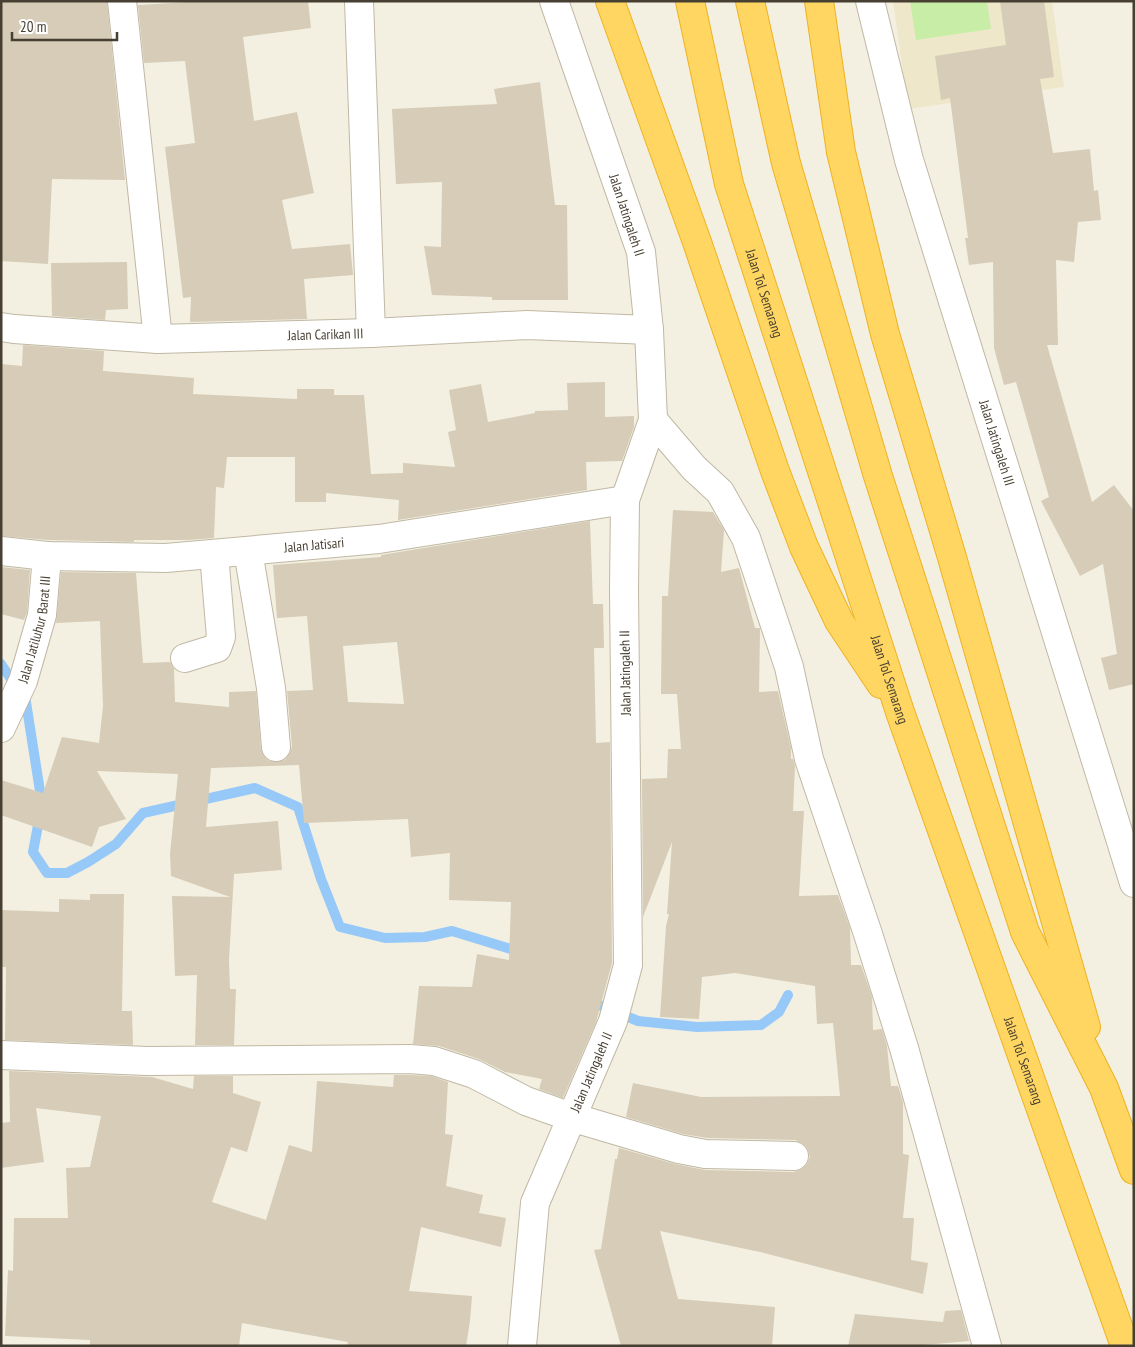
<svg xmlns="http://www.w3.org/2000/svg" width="1135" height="1347" font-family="'PT Sans Narrow',sans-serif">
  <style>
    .education { fill: #eee7ca }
    .green { fill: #c8eda6 }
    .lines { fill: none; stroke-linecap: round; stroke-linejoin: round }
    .stream { stroke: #97c9f8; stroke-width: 10 }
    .building { fill: #d6ccb7; fill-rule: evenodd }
    .minor-casing { stroke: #c0b8a4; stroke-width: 30 }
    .highway-casing { stroke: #eeb221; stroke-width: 30 }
    .minor { stroke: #fff; stroke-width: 28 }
    .highway { stroke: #ffd662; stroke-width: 28 }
    .labels { text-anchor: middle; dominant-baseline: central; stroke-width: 5; stroke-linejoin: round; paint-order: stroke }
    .street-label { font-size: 14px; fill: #463f32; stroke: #fff }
  </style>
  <rect width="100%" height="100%" fill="#f3f0e2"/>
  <path class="education" d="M 893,1 L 1052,1 L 1064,87 L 908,109 Z"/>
  <path class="green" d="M 910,1 L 987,1 L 991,29 L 916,40 Z"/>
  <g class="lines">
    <g class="stream">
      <path d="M 1,664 L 26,702 L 42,804 L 33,852 L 47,873 L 67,873 L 88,862 L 116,844 L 143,813 L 255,788 L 298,807 L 321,879 L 340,927 L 385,938 L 425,937 L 452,931 L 521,952"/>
      <path d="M 591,997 L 599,1005 L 638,1021 L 697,1027 L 761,1025 L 779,1012 L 788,995"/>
    </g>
  </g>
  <g class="building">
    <path d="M 1,1 L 107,1 L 125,180 L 52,179 L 48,264 L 1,261 Z"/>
    <path d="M 206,1 L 308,1 L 311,28 L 243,37 L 254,121 L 297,112 L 314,193 L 282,200 L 292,249 L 350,244 L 353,275 L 304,279 L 307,319 L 190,322 L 191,297 L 183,298 L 165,147 L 195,143 L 185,61 L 144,63 L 138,5 Z"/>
    <path d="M 1000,1 L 1044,1 L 1054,77 L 1040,79 L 1053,153 L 1090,149 L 1094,191 L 1098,190 L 1101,220 L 1078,222 L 1074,262 L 1056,260 L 1058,345 L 1047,345 L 1092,502 L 1114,485 L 1134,511 L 1134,684 L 1109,690 L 1101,658 L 1117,654 L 1103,564 L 1080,576 L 1041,501 L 1049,497 L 1016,382 L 1004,385 L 994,348 L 993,262 L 969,265 L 965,238 L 968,238 L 950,98 L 941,100 L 935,56 L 1006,45 Z"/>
    <path d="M 540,82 L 555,205 L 567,205 L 568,300 L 492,300 L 492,297 L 432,295 L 424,246 L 441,247 L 442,182 L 396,184 L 392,109 L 497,104 L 494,89 Z"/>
    <path d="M 127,262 L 128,309 L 106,310 L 105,320 L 52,316 L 51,263 Z"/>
    <path d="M 23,345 L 104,351 L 103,371 L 194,378 L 193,394 L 297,399 L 297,389 L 334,389 L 334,395 L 364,395 L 371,474 L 403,473 L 403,463 L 455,467 L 448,432 L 456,430 L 449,390 L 481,384 L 488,422 L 535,413 L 535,411 L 568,410 L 567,383 L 605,382 L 605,417 L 634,416 L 634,427 L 622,461 L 586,462 L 587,490 L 398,520 L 399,500 L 326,493 L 326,502 L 295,502 L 295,457 L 227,457 L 224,488 L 216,487 L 214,538 L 188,540 L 134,540 L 134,542 L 48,540 L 1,536 L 1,364 L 22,366 Z"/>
    <path d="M 673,510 L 713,512 L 724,530 L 721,572 L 739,568 L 755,628 L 760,628 L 760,630 L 759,692 L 778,691 L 791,748 L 791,759 L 793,759 L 795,766 L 793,811 L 804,811 L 799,896 L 838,895 L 850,928 L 851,965 L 861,965 L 872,997 L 873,1030 L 882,1029 L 887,1046 L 891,1086 L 898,1086 L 903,1102 L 903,1154 L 909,1155 L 903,1218 L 914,1218 L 911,1260 L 928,1263 L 923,1294 L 760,1252 L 660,1231 L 678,1299 L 775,1307 L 772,1346 L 621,1346 L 594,1250 L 601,1249 L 615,1159 L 617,1159 L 619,1148 L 675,1164 L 705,1170 L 794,1172 L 802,1169 L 807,1164 L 810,1157 L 807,1148 L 802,1143 L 795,1140 L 707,1138 L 683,1134 L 626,1117 L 633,1083 L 701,1097 L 840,1096 L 833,1023 L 817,1024 L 815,986 L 735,973 L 702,977 L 699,1019 L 660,1017 L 666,926 L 669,914 L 667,914 L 672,842 L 643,917 L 642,779 L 667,778 L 668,749 L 681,749 L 677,694 L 661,694 L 662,596 L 668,596 Z"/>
    <path d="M 590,521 L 593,604 L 603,604 L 604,648 L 594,648 L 596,743 L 610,742 L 612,963 L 596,1022 L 563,1098 L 539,1089 L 542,1079 L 505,1072 L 479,1059 L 439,1046 L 413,1044 L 419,986 L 472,987 L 477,954 L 509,960 L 511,902 L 449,900 L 450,853 L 411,857 L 408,819 L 304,823 L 299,765 L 211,768 L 206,827 L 278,821 L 282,870 L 234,874 L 229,960 L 230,989 L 236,989 L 234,1045 L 195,1045 L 197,975 L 175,976 L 172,896 L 230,897 L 171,876 L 170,854 L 178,774 L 97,771 L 126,819 L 99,827 L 92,847 L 1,815 L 1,780 L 43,793 L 62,737 L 99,743 L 103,706 L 100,621 L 56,623 L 61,572 L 136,573 L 143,663 L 170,662 L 174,669 L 175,702 L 229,707 L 229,692 L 256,691 L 261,749 L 264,756 L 269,761 L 278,762 L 285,760 L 290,753 L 292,746 L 287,691 L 313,690 L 307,616 L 277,618 L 273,565 L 381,557 L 381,555 ZM 397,642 L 404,704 L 348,702 L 343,646 Z"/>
    <path d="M 1,567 L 30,570 L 27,612 L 24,620 L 1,614 Z"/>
    <path d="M 90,894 L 124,894 L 122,1011 L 132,1011 L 133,1045 L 5,1040 L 6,967 L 1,967 L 1,910 L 59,912 L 59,899 L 90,900 Z"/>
    <path d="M 9,1071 L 152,1077 L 193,1089 L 194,1076 L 233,1076 L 233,1093 L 261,1102 L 247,1152 L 231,1147 L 212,1202 L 266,1220 L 289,1145 L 312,1152 L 317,1081 L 393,1087 L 394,1075 L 409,1075 L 431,1076 L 448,1082 L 445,1134 L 453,1135 L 446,1186 L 483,1195 L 479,1213 L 506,1218 L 501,1247 L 421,1227 L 409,1291 L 472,1296 L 470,1321 L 466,1346 L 347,1346 L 348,1342 L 242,1323 L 239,1346 L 90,1346 L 90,1340 L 5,1336 L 8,1270 L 13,1271 L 14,1218 L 68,1218 L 66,1168 L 90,1167 L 101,1116 L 36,1108 L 44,1162 L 1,1168 L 1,1123 L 10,1122 Z"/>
    <path d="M 961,1310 L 969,1341 L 912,1346 L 848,1346 L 855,1314 L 943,1322 L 945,1311 Z"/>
  </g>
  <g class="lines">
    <g class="minor-casing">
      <g id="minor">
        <path d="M 122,1 L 158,339"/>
        <path d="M 359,1 L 371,333"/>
        <path id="s1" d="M 870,1 L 909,160 L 1134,883"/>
        <path id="s2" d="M 1,327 L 14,329 L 158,339 L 371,333 L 527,325 L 649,330"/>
        <path d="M 653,420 L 694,468 L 720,492 L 746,538 L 789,667 L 809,759 L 868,934 L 904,1048 L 987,1346"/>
        <path id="s3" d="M 1,551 L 47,556 L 166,558 L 379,539 L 625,500"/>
        <path d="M 248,551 L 271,688 L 276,747"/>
        <path d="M 185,658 L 217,648 L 221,637 L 214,554"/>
        <path id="s4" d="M 1,728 L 23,681 L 42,615 L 47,556"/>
        <path d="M 1,1055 L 147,1061 L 410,1059 L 434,1061 L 474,1074 L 526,1101 L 571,1117 L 679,1149 L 705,1154 L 794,1156"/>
        <path id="s5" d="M 522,1346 L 535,1203 L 613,1021 L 628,965 L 624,591 L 625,500 L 653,420 L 649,330 L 641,252 L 554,1"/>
      </g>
    </g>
    <g class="highway-casing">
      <g id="highway">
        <path d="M 610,1 L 697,242 L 775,471 L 804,547 L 839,621 L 881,684"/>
        <path id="s6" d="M 690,1 L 729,184 L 900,712 L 1125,1346"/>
        <path d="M 750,1 L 786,163 L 878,476 L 1025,932 L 1104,1088 L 1134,1170"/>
        <path d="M 819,1 L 841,152 L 885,334 L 951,554 L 1086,1027"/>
      </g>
    </g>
    <use href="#minor" class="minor"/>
    <use href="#highway" class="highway"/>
  </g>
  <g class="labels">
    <g class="street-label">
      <text transform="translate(627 215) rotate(72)">Jalan Jatingaleh II</text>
      <text stroke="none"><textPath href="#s6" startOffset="302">Jalan Tol Semarang</textPath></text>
      <text stroke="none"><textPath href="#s2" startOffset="325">Jalan Carikan III</textPath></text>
      <text stroke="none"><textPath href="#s1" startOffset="460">Jalan Jatingaleh III</textPath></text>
      <text stroke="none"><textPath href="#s3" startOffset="314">Jalan Jatisari</textPath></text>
      <text stroke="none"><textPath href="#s4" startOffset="105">Jalan Jatiluhur Barat III</textPath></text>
      <text transform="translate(625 673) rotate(-91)">Jalan Jatingaleh II</text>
      <text stroke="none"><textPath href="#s6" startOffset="708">Jalan Tol Semarang</textPath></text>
      <text stroke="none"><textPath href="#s6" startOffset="1112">Jalan Tol Semarang</textPath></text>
      <text stroke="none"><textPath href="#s5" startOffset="286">Jalan Jatingaleh II</textPath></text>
    </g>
  </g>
  <rect width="1135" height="1347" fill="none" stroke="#463f32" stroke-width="5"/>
  <path d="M12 32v8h105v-8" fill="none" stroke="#463f32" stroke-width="2.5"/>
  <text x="20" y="32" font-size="15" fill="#463f32" stroke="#ffffff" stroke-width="4" paint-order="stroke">20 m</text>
</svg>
